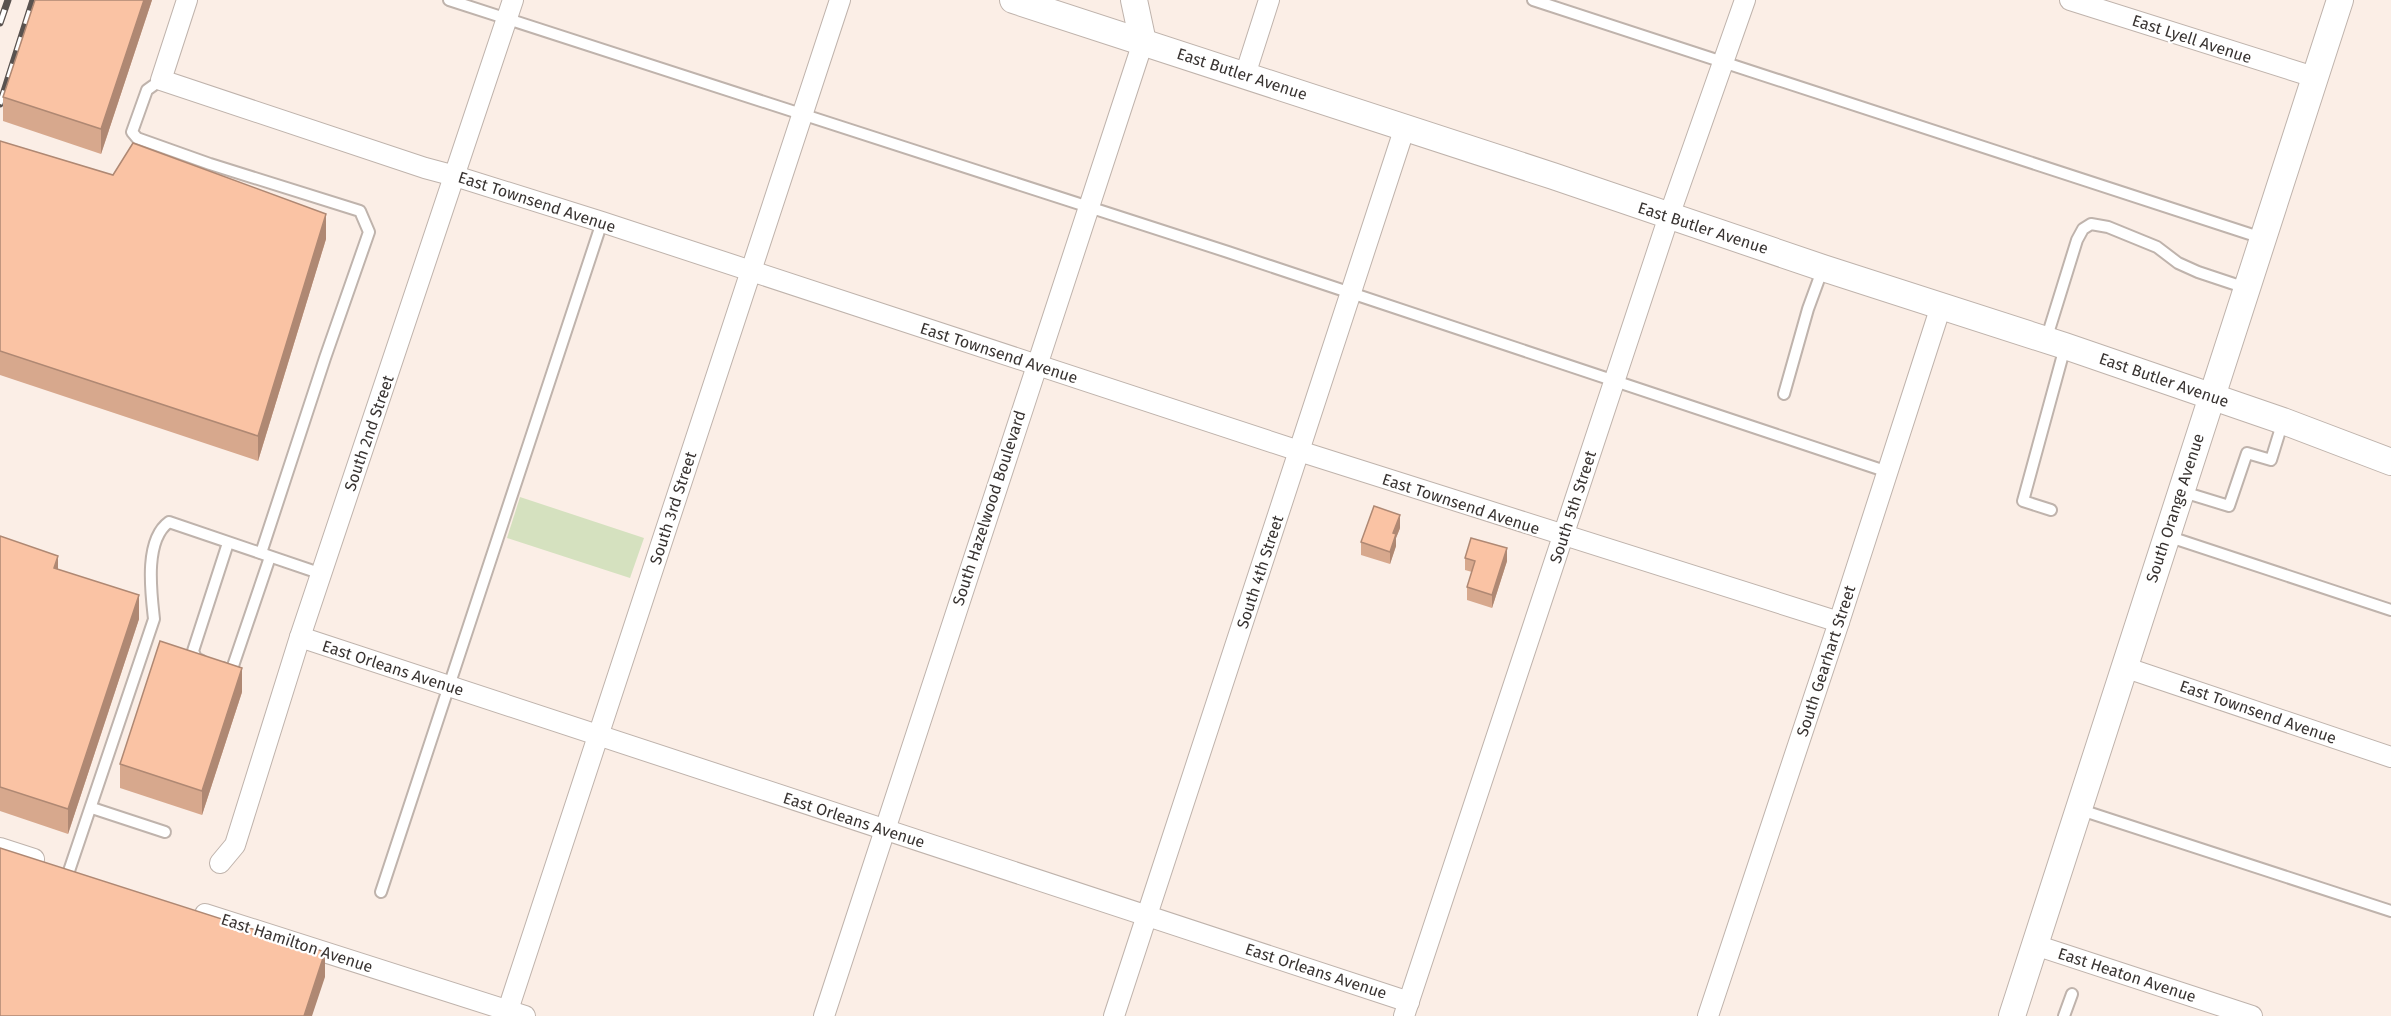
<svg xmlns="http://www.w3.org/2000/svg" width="2391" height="1016" font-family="'Fira Sans',sans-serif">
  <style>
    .green { fill: #d5e1bf }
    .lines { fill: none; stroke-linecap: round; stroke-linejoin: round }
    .service-casing { stroke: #bfb3ac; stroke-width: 14 }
    .minor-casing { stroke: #bfb3ac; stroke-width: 22 }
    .tertiary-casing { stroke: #bfb3ac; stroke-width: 28 }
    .service { stroke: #fff; stroke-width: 10 }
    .minor { stroke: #fff; stroke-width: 20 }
    .tertiary { stroke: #fff; stroke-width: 26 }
    .rail-casing { stroke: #59524f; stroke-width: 7 }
    .rail { stroke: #fff; stroke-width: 4.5; stroke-dasharray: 14; stroke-linecap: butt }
    .wall { fill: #d7a88d }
    .shaded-wall { fill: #af8873 }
    .building { fill: #fac3a4; stroke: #af8873; stroke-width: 1.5 }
    .labels { text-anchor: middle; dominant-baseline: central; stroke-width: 4.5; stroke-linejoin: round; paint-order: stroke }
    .street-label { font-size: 16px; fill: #383331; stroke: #fff }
  </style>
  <rect width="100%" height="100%" fill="#fbeee6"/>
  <path class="green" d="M 520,497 L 644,538 L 630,578 L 507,538 Z"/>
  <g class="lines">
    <g class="service-casing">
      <g id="service">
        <path d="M 449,0 L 1228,252 L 1888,472"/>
        <path d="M 1533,0 L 2262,238"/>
        <path d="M 161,80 L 147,90 L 132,132 L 137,138 L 210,164 L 360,211 L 369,232 L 325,358 L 261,553"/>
        <path d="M 2046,340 L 2077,240 L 2083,229 L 2091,224 L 2108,227 L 2157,247 L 2178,263 L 2198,272 L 2246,288"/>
        <path d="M 1784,394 L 1808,309 L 1823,268"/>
        <path d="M 2180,491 L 2229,506 L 2247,453 L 2271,460 L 2283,421"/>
        <path d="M 2051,510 L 2023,501 L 2065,347"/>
        <path d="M 2167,536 L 2391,610"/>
        <path d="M 202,661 L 196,658 L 193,651 L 228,543"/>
        <path d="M 222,668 L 228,670 L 233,666 L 270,557"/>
        <path d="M 92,808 L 165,832"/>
        <path d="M 2078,809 L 2391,911"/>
        <path d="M 69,871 L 154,619 C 151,592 144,540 169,522 L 322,574"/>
        <path d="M 381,892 L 602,222"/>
        <path d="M 2064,1016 L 2072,994"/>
      </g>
    </g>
    <g class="minor-casing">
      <g id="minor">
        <path d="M 187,0 L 161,80 L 425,168 L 455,176 L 602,222 L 1299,451 L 1839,622"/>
        <path d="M 2070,0 L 2314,77"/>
        <path d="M 1245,75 L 1269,0"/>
        <path d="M 300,637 L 1409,1002"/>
        <path d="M 2124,667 L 2391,757"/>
        <path d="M 0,848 L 34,859"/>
        <path d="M 220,863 L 235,845 L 300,637 L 513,0"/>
        <path d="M 205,914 L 525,1016"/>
        <path d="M 2035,945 L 2252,1016"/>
        <path d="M 506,1016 L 840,0"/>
        <path d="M 824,1016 L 1143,42"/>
        <path d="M 1114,1016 L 1405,127"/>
        <path d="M 1404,1016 L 1669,216 L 1745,0"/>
        <path d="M 1708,1016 L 1839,622 L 1941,306"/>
      </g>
    </g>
    <g class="tertiary-casing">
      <g id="tertiary">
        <path d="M 1013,0 L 1553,176 L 1823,268 L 2065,346 L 2283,421 L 2391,462"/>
        <path d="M 1134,0 L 1143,42"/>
        <path d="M 2012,1016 L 2340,0"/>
      </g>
    </g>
    <use href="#service" class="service"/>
    <use href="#minor" class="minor"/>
    <use href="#tertiary" class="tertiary"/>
    <g class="rail-casing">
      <g id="rail">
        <path d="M 0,23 L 8,0"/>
        <path d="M 0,104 L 33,0"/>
      </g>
    </g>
    <use href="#rail" class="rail"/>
  </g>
  <g class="wall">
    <path d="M 35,0 L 152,0 L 101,154 L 3,121 L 3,97 Z"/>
    <path d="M 0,141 L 326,239 L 258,461 L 0,375 Z"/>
    <path d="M 1400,528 L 1396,538 L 1396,546 L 1390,564 L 1361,555 L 1361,542 Z"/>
    <path d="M 0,536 L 58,569 L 139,619 L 68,834 L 0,811 Z"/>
    <path d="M 1465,558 L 1507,561 L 1492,608 L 1467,600 L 1467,587 L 1472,572 L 1465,570 Z"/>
    <path d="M 242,692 L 202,815 L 120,788 L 120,764 Z"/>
  </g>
  <g class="shaded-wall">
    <path d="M 144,0 L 152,0 L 101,154 L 101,129 Z"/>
    <path d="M 326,214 L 326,239 L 258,461 L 258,436 Z"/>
    <path d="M 1400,515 L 1400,528 L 1396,538 L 1396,546 L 1390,564 L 1390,552 L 1393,533 Z"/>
    <path d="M 1507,548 L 1507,561 L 1492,608 L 1492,595 Z"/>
    <path d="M 58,556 L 58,580 L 54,568 Z"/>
    <path d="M 139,595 L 139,619 L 68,834 L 68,809 Z"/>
    <path d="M 242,668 L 242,692 L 202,815 L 202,791 Z"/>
    <path d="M 325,952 L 325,977 L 312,1016 L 304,1016 Z"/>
  </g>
  <g class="building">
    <path d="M 35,0 L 144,0 L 101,129 L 3,97 Z"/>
    <path d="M 0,141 L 113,175 L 133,143 L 326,214 L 258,436 L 0,351 Z"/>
    <path d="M 1374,506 L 1400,515 L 1393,533 L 1396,534 L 1390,552 L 1361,542 Z"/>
    <path d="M 0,536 L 58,556 L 54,568 L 139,595 L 68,809 L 0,787 Z"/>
    <path d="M 1471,538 L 1507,548 L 1492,595 L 1467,587 L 1475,561 L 1465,558 Z"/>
    <path d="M 160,641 L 242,668 L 202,791 L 120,764 Z"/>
    <path d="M 0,848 L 325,952 L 304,1016 L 0,1016 Z"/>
  </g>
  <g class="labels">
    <g class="street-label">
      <text transform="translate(2192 39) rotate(18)">East Lyell Avenue</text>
      <text transform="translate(1242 74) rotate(18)">East Butler Avenue</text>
      <text transform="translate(537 202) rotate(18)">East Townsend Avenue</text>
      <text transform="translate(1703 228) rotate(18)">East Butler Avenue</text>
      <text transform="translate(999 353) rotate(18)">East Townsend Avenue</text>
      <text transform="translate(2164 380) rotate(19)">East Butler Avenue</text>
      <text transform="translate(369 433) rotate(-71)">South 2nd Street</text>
      <text transform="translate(1461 504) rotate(18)">East Townsend Avenue</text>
      <text transform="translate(1573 507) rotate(-72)">South 5th Street</text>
      <text transform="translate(673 508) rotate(-72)">South 3rd Street</text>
      <text transform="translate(989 508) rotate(-72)">South Hazelwood Boulevard</text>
      <text transform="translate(2175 508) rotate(-72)">South Orange Avenue</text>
      <text transform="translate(1260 572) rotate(-72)">South 4th Street</text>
      <text transform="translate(1826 661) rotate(-72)">South Gearhart Street</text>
      <text transform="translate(393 668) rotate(18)">East Orleans Avenue</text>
      <text transform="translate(2258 712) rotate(19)">East Townsend Avenue</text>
      <text transform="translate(854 820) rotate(18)">East Orleans Avenue</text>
      <text transform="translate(297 943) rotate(18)">East Hamilton Avenue</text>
      <text transform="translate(1316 971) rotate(18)">East Orleans Avenue</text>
      <text transform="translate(2127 975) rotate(18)">East Heaton Avenue</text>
    </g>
  </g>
</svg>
